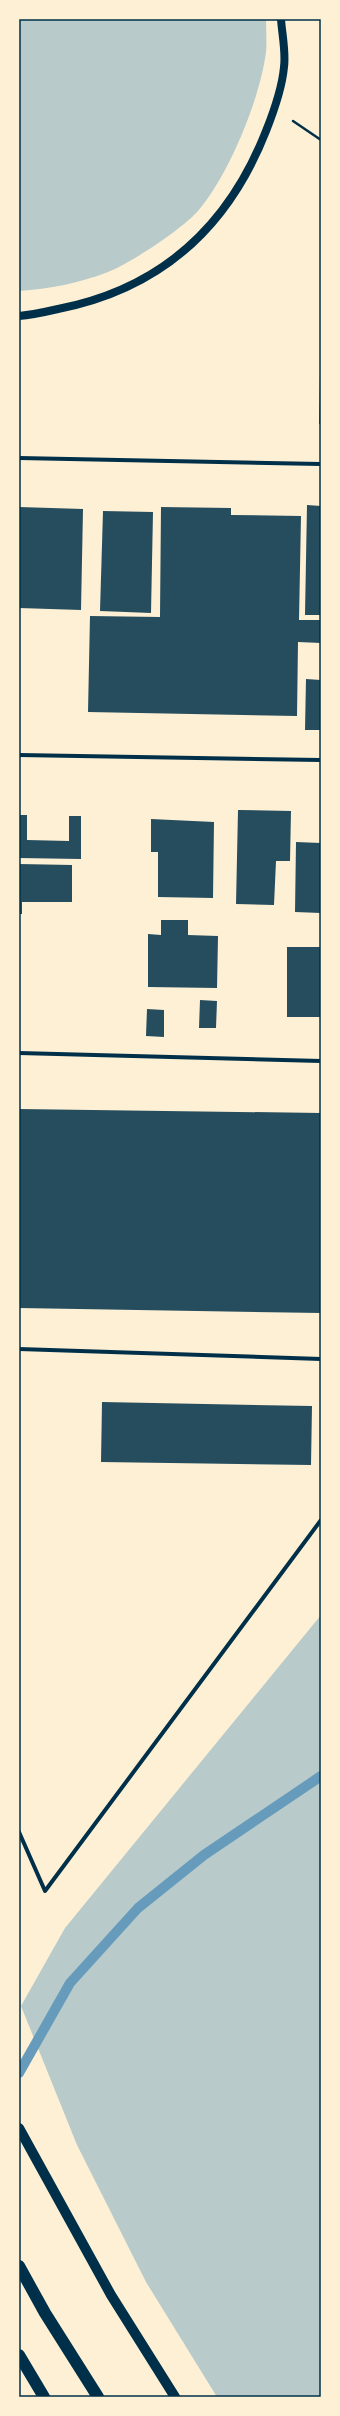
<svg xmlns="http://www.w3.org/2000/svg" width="340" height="2416" font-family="Quicksand,sans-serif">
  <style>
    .green { fill: #b9caca }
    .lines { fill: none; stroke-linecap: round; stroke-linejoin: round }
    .stream { stroke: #669bbc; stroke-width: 10 }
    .building { fill: #264d5e }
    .path { stroke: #003049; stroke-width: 2.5 }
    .minor { stroke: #003049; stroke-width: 4 }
    .secondary { stroke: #003049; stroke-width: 8 }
    .primary { stroke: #003049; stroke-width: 10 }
    .motorway { stroke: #003049; stroke-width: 12 }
    .neatline { fill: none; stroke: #003049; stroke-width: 1.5 }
  </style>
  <rect width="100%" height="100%" fill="#fdf0d5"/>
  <g class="green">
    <path d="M 19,19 L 266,19 C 266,30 267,42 266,52 C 260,99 229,175 198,211 C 182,229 131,263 108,272 C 80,283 49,289 19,291 Z"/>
    <path d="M 321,1615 L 321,2397 L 217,2397 L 146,2282 L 77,2145 L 21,2006 L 65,1928 Z"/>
  </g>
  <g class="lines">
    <path class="stream" d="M 19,2073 L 70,1983 L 138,1908 L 204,1855 L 321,1776"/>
  </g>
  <g class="building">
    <path d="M 320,374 L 321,374 L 321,424 L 319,424 Z"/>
    <path d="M 307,505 L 321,506 L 321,615 L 305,615 Z"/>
    <path d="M 19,507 L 83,509 L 81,610 L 19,608 Z"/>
    <path d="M 161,507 L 231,508 L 231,515 L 301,516 L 299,620 L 321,620 L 321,643 L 298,642 L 297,716 L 88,712 L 90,616 L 160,617 Z"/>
    <path d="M 103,511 L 153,512 L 151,613 L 100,611 Z"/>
    <path d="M 306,679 L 321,680 L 321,730 L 305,730 Z"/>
    <path d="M 238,810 L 291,811 L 290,861 L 276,861 L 274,905 L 236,904 Z"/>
    <path d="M 19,815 L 27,815 L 27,840 L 69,841 L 69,816 L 81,816 L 81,859 L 19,858 Z"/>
    <path d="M 151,819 L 214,822 L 213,898 L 158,897 L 158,852 L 151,852 Z"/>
    <path d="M 296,842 L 321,843 L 321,913 L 295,912 Z"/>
    <path d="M 19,864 L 72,865 L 72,902 L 22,902 L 22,914 L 19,914 Z"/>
    <path d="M 161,920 L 188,920 L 188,935 L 218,936 L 217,988 L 148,987 L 148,934 L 161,935 Z"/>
    <rect x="287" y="947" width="34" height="70"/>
    <path d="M 200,1000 L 217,1001 L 216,1028 L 199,1028 Z"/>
    <path d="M 147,1009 L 164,1010 L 164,1037 L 146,1036 Z"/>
    <path d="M 19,1109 L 321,1113 L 321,1313 L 19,1308 Z"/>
    <path d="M 102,1402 L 312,1406 L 311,1465 L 101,1462 Z"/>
  </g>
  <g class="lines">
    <path class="path" d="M 293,121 L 321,140"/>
    <g class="minor">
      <path d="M 19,458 L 321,464"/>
      <path d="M 19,755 L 321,760"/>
      <path d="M 19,1053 L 321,1061"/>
      <path d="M 19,1349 L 321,1359"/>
      <path d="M 19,1832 L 45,1891 L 321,1520"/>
    </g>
    <path class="secondary" d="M 19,316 C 32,315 45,312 58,309 C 160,289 228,228 266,131 C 274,111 282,89 284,67 C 286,52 282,34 281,19"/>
    <path class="primary" d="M 19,2128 L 111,2295 L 175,2397"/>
    <g class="motorway">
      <path d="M 19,2266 L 45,2313 L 98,2397"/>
      <path d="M 19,2355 L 44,2397"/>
    </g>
  </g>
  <rect width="340" height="2416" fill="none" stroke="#fdf0d5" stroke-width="40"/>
  <rect x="20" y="20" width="300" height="2376" class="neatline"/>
</svg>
